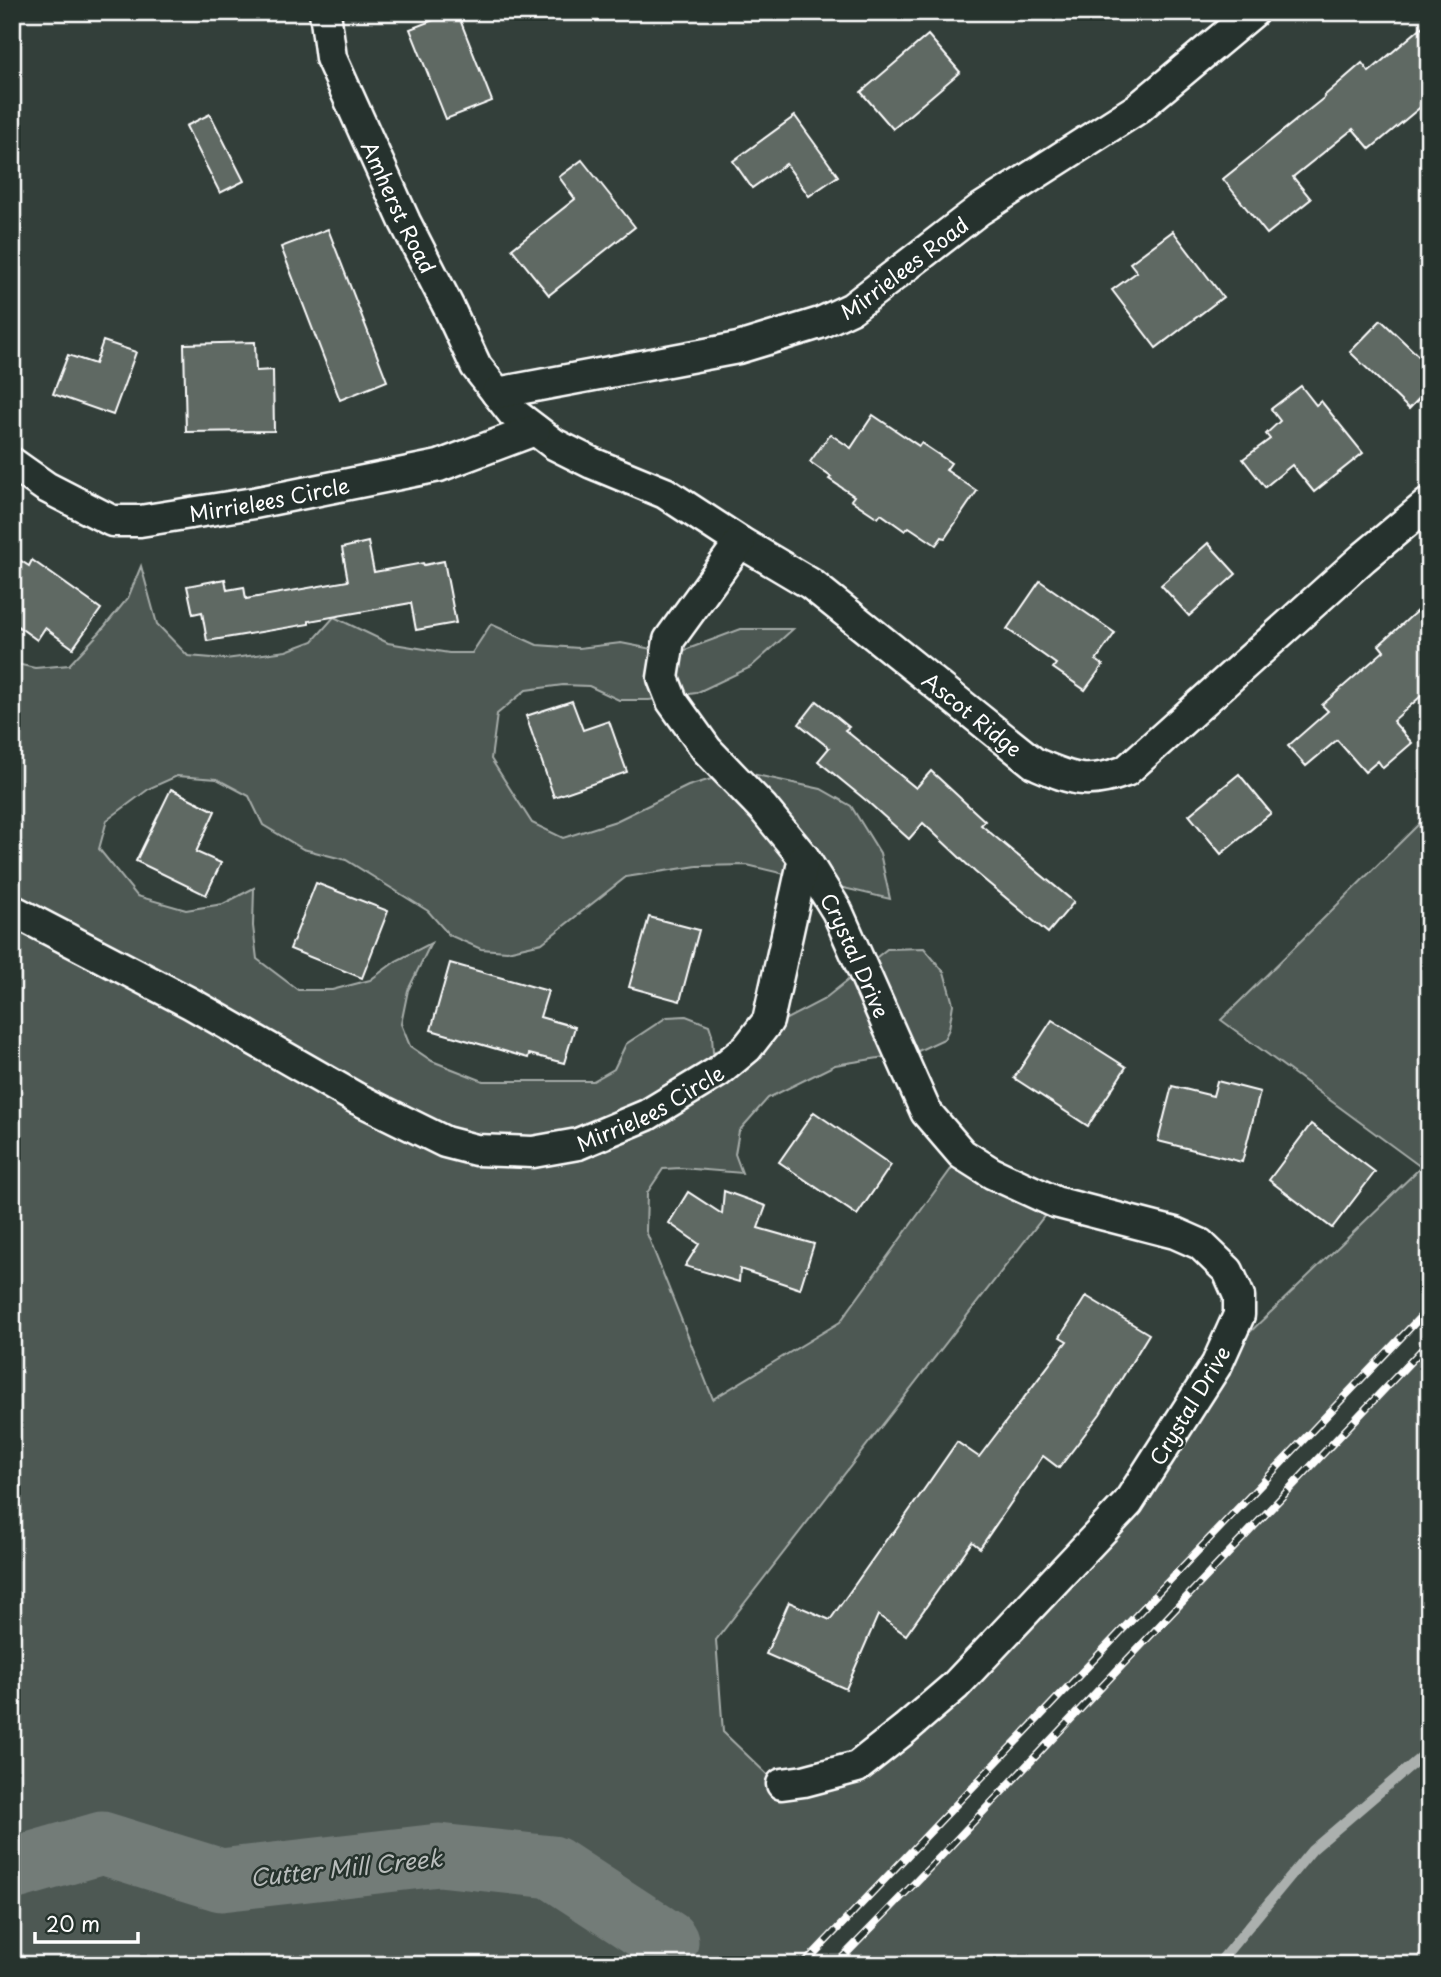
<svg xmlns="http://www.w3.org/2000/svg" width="1441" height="1977" font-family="'Playpen Sans',sans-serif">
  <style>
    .green { fill: #4d5853; stroke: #a6aca9; stroke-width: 2 }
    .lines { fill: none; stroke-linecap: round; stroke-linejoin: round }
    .stream { stroke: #abb0ae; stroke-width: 10 }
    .river { stroke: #737b78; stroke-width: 63 }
    .building { fill: #5f6964; stroke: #fff; stroke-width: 2 }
    .street-casing { stroke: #fff; stroke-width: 35 }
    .street { stroke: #26332d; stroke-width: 30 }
    .rail-casing { stroke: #fff; stroke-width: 8 }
    .rail { stroke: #26332d; stroke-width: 5; stroke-dasharray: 16; stroke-linecap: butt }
    .labels { text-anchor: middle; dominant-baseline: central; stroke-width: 5; stroke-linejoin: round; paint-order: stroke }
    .street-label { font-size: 21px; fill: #fff; stroke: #26332d }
    .water-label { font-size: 23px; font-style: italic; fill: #b9bdbc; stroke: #26332d }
  </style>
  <rect width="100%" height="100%" fill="#333f3a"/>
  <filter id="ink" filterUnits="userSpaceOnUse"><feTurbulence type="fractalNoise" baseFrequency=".0143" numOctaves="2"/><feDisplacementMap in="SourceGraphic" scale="14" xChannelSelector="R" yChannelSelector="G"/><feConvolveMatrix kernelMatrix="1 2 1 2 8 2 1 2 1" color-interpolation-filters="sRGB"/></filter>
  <g filter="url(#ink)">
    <g class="green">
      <path d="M 141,566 L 157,624 L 188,656 L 225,659 L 286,651 L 313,641 L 334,617 L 388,643 L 449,653 L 472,653 L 491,624 L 537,645 L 579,648 L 621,643 L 657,650 L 685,650 L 741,629 L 793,629 L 751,667 L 696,693 L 649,700 L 619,700 L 589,686 L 563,685 L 526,690 L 497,714 L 491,759 L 532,823 L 563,838 L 616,821 L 688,786 L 738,771 L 821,789 L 851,806 L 880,853 L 890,899 L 747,865 L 697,866 L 626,877 L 542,943 L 507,951 L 481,949 L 449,935 L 428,911 L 346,860 L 303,849 L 263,825 L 249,796 L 217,779 L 177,776 L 150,788 L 107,820 L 99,849 L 137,896 L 186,910 L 223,904 L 254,888 L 253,926 L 257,959 L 298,990 L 332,990 L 370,980 L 396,961 L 431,943 L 408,990 L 401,1024 L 410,1046 L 432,1061 L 483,1081 L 593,1081 L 614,1069 L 626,1044 L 667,1017 L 686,1016 L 709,1025 L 712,1034 L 713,1052 L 744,1041 L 823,1000 L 887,949 L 924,948 L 944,972 L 953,1004 L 949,1029 L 944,1039 L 916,1052 L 835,1065 L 768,1098 L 739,1131 L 735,1154 L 742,1173 L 681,1168 L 663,1169 L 647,1193 L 646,1231 L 713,1399 L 840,1322 L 962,1154 L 1055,1202 L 716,1640 L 723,1732 L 778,1785 L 857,1767 L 1128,1503 L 1217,1364 L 1421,1167 L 1221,1020 L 1429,814 L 1429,1308 L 803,1965 L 12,1965 L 12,663 L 35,668 L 69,665 L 100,632 L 128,598 Z"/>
      <path d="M 1429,1342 L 1429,1965 L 835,1965 L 940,1857 Z"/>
    </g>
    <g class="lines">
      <path class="stream" d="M 1217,1965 L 1312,1850 L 1429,1750"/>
      <path class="river" d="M 12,1869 L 102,1843 L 221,1880 L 439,1855 L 552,1867 L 667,1942"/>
    </g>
    <g class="building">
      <path d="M 454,12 L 457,12 L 492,101 L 446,119 L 410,29 Z"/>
      <path d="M 1429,21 L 1429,100 L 1370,149 L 1353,129 L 1293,177 L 1311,199 L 1267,234 L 1223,179 L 1325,97 L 1324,96 L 1362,63 L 1369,72 Z"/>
      <path d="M 928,35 L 960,72 L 893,129 L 861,92 Z"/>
      <path d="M 210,114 L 244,181 L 220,193 L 186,126 Z"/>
      <path d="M 795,116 L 838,176 L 809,196 L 786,164 L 752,188 L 733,161 Z"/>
      <path d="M 582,160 L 635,227 L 549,295 L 512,249 L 575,199 L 559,177 Z"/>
      <path d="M 328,229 L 387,381 L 340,400 L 281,247 Z"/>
      <path d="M 1173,231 L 1223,297 L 1156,348 L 1112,290 L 1137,272 L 1130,263 Z"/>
      <path d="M 1381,320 L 1429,366 L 1429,388 L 1409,409 L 1350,352 Z"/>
      <path d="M 103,341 L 136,352 L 113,415 L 53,394 L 68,355 L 95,364 Z"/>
      <path d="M 255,342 L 256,371 L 273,370 L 274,431 L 186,432 L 184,344 Z"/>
      <path d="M 1301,386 L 1316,405 L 1321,401 L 1363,453 L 1314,492 L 1292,465 L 1265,487 L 1243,459 L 1270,439 L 1266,434 L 1280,421 L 1271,409 Z"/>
      <path d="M 873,415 L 919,446 L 921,443 L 951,463 L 946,470 L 977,491 L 945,538 L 942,537 L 936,545 L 909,527 L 905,531 L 881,514 L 878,518 L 851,500 L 854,496 L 829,479 L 831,477 L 810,462 L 830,434 L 851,448 Z"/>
      <path d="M 368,542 L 374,572 L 423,563 L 424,565 L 444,561 L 456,623 L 416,630 L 411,603 L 309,621 L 309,624 L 207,641 L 202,612 L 193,614 L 187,586 L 225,579 L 227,590 L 244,587 L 246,599 L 348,581 L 342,548 Z"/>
      <path d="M 1208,543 L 1236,574 L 1189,616 L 1161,585 Z"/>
      <path d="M 12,555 L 29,566 L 32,560 L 101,609 L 73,648 L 45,628 L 37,640 L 12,622 Z"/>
      <path d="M 1040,581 L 1115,633 L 1096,660 L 1103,665 L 1085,690 L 1053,668 L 1056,664 L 1007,629 Z"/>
      <path d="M 1429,600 L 1429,689 L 1393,721 L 1412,743 L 1383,768 L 1378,761 L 1365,772 L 1337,740 L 1306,766 L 1288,746 L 1328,711 L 1322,705 L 1384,651 L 1379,645 Z"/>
      <path d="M 572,701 L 583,730 L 609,721 L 627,772 L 554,797 L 526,716 Z"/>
      <path d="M 817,701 L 849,727 L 845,730 L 916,788 L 931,771 L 985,821 L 981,825 L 1074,902 L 1048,933 L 975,872 L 923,823 L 909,839 L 868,802 L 818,761 L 829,748 L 799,724 Z"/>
      <path d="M 1239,774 L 1271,813 L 1221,854 L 1189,815 Z"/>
      <path d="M 171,789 L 215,811 L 196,852 L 221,863 L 206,895 L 136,861 Z"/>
      <path d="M 316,883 L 388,911 L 362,978 L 290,949 Z"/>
      <path d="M 649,917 L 699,930 L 680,1001 L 629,987 Z"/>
      <path d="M 450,963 L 548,991 L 540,1017 L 575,1027 L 564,1063 L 529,1054 L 528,1058 L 431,1030 Z"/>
      <path d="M 1052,1020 L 1126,1067 L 1088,1126 L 1014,1078 Z"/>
      <path d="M 1217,1081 L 1260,1092 L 1242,1162 L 1158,1141 L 1172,1086 L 1213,1096 Z"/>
      <path d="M 814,1112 L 891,1165 L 857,1215 L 779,1162 Z"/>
      <path d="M 1311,1124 L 1375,1172 L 1332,1228 L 1269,1180 Z"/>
      <path d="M 724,1191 L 766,1206 L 758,1228 L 814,1244 L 800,1289 L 740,1269 L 739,1282 L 685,1266 L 699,1244 L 669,1223 L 688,1192 L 722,1214 Z"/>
      <path d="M 1086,1296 L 1149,1334 L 1100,1414 L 1059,1468 L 1043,1456 L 980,1548 L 972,1542 L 906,1635 L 878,1615 L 846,1689 L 766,1654 L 789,1602 L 830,1620 L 891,1533 L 893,1534 L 957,1442 L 979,1457 L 1067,1341 L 1060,1337 Z"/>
    </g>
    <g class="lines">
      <g class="street-casing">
        <g id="street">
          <path id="s1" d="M 325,12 L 331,58 L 405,222 L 448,306 L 476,366 L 512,412 L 554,444 L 592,463 L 665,493 L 740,542 L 811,584 L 1034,763 C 1072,779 1085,786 1126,771 L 1363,558 L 1429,503"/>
          <path id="s2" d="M 497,393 L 738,348 L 820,323 L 852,308 L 979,210 L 1137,109 L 1253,12"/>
          <path id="s3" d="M 12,463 L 46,487 L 112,521 L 140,521 L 254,503 L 439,466 L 535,430"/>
          <path id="s4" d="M 740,542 L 669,640 L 663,678 L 672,701 L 707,750 L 763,808 L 804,858 L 837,911 L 926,1112 L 962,1154 L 992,1173 L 1055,1202 L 1175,1233 L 1200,1244 L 1228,1271 L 1239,1296 L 1239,1315 L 1217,1364 L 1128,1503 L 955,1686 L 905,1729 L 857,1767 L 804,1781 L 782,1784"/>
          <path id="s5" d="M 12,910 L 192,1004 L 356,1098 L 445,1142 L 476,1150 L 533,1152 L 578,1144 L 647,1115 L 718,1072 L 747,1048 L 768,1021 L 804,858"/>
        </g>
      </g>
      <use href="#street" class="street"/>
      <g class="rail-casing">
        <g id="rail">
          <path d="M 803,1965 L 1429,1308"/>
          <path d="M 835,1965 L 940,1857 L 1429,1342"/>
        </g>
      </g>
      <use href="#rail" class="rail"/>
    </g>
  </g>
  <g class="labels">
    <g class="street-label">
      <text stroke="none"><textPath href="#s1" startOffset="210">Amherst Road</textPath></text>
      <text stroke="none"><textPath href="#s2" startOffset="432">Mirrielees Road</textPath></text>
      <text stroke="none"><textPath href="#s3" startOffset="275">Mirrielees Circle</textPath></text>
      <text stroke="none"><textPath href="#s1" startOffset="999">Ascot Ridge</textPath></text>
      <text stroke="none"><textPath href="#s4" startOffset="500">Crystal Drive</textPath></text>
      <text stroke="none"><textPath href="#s5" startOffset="707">Mirrielees Circle</textPath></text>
      <text transform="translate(1189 1405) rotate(-59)">Crystal Drive</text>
    </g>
    <g class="water-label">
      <text transform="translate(346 1867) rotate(-6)">Cutter Mill Creek</text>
    </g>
  </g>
  <rect width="1441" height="1977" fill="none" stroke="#26332d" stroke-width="42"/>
  <rect x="21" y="21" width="1399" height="1935" fill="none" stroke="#fff" stroke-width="2.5" filter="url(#ink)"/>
  <path d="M35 1932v10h103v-10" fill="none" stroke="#ffffff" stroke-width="3.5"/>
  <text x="46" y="1932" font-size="21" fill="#ffffff" stroke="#26332d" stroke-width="5" paint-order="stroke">20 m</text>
</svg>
